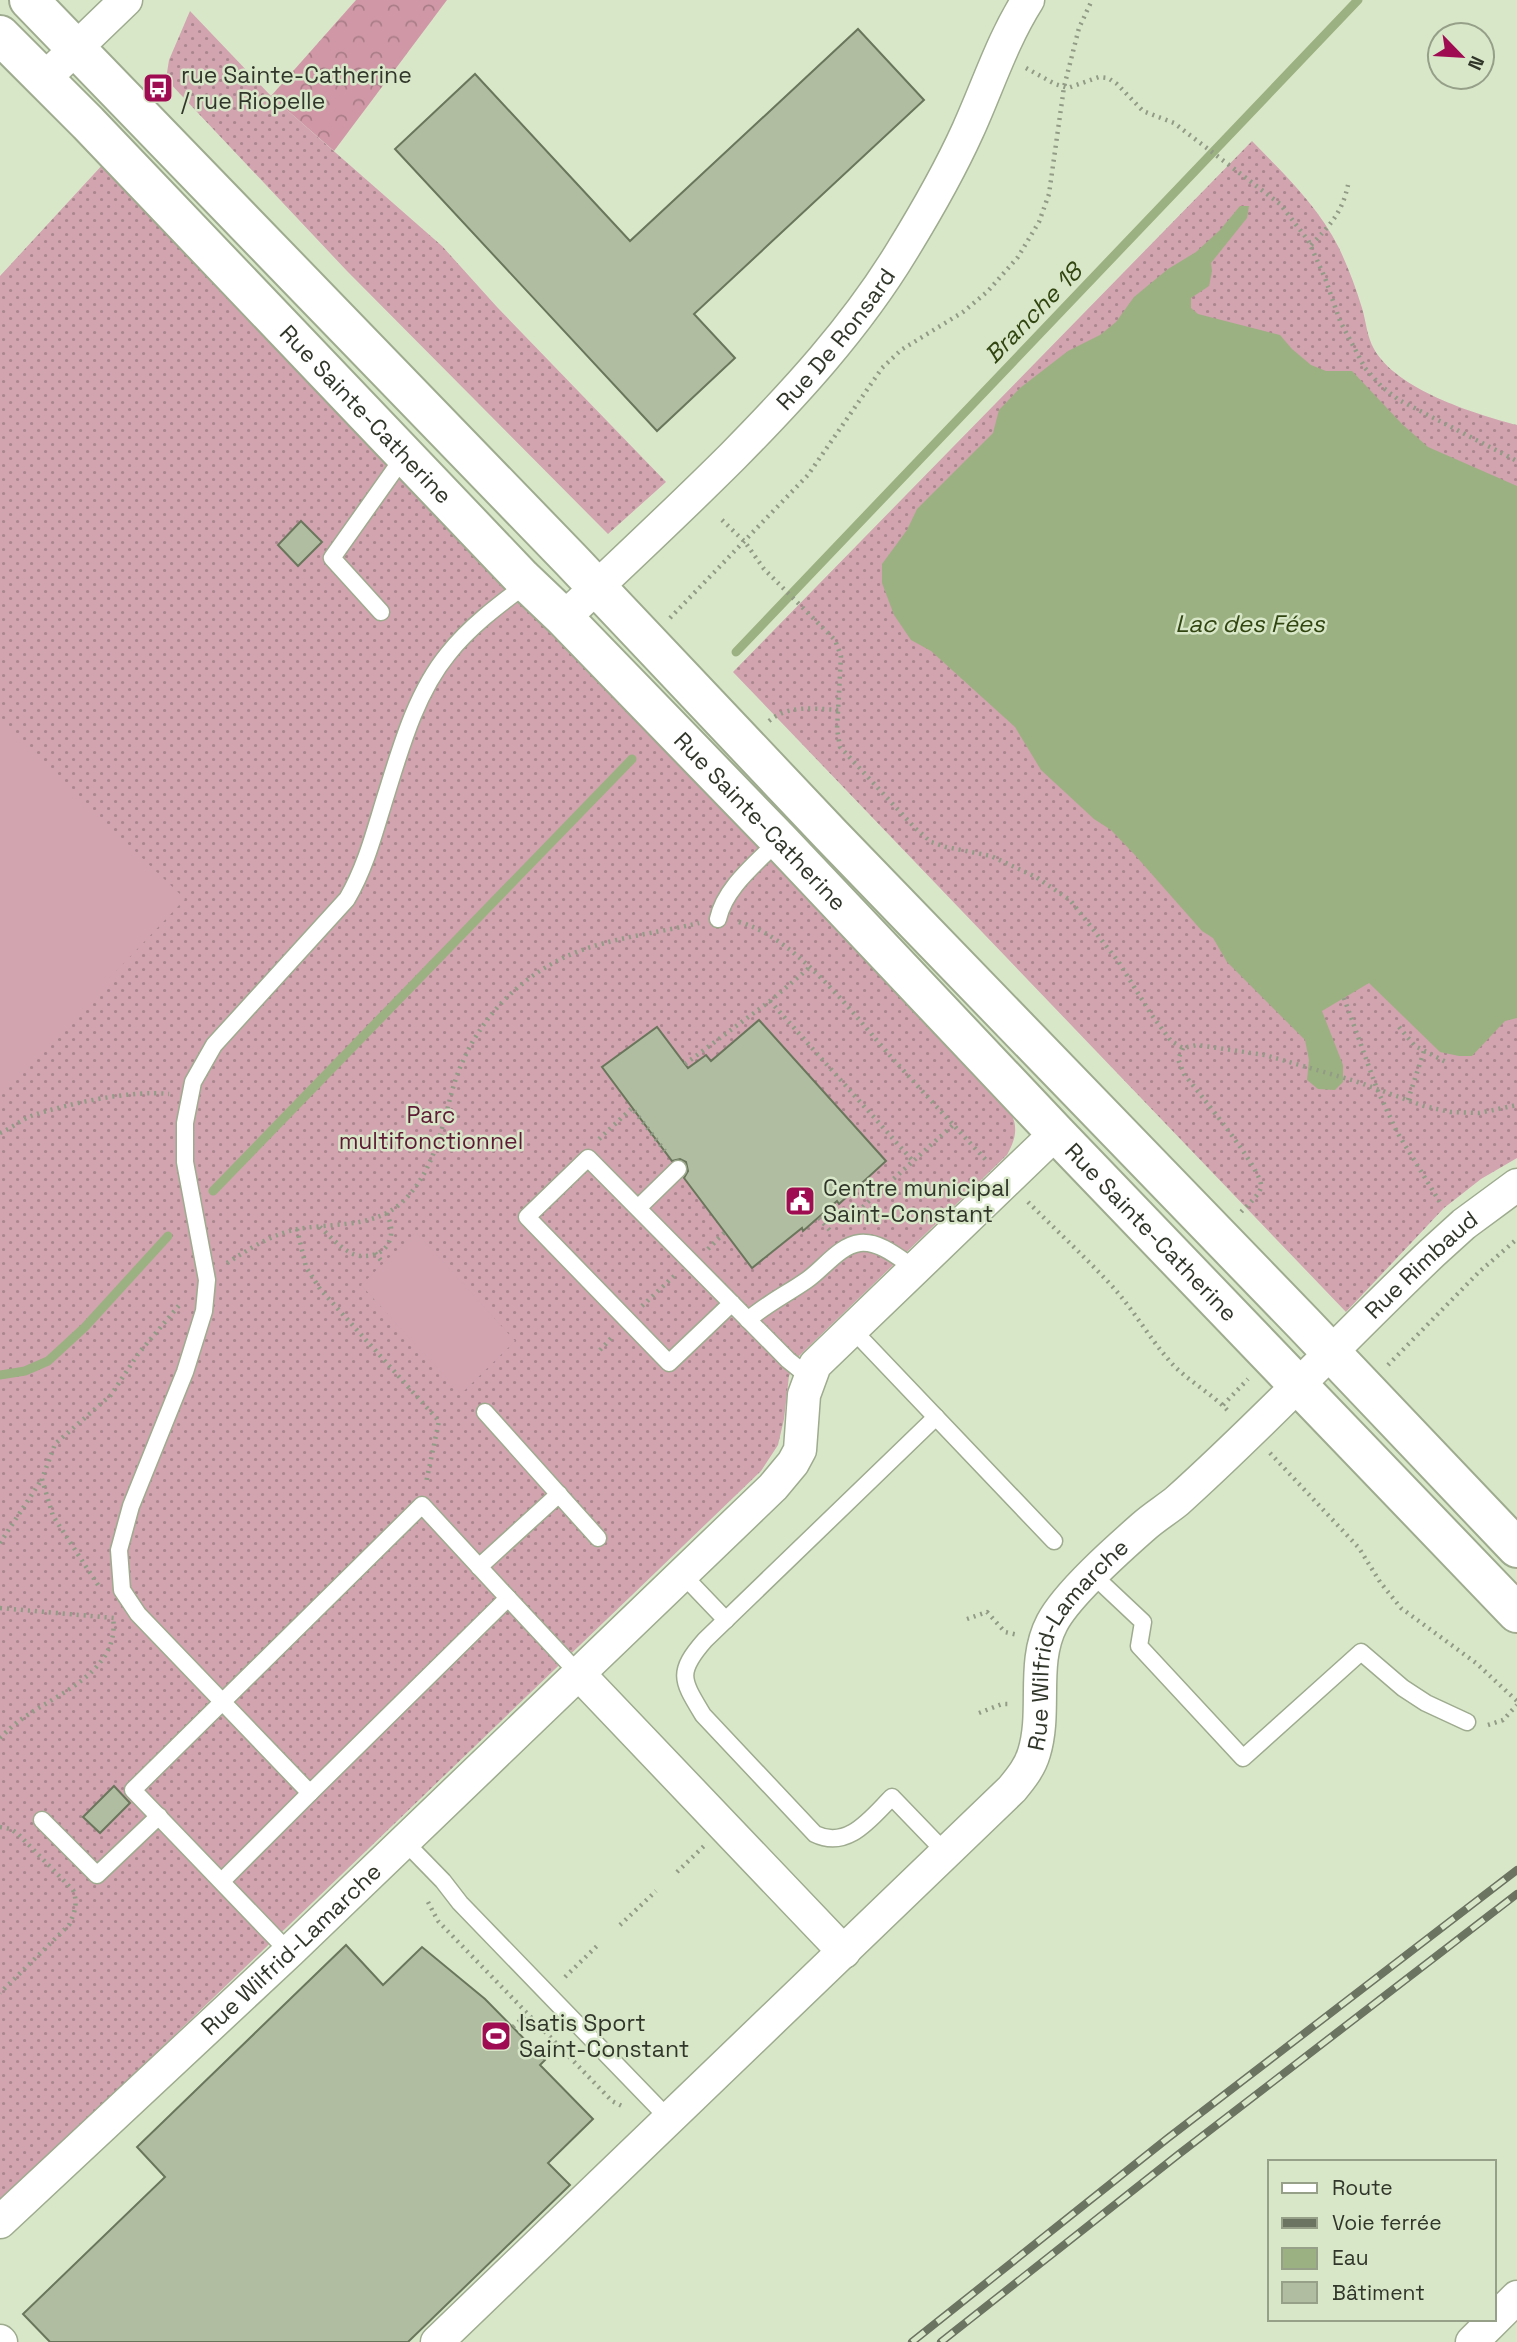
<svg xmlns="http://www.w3.org/2000/svg" width="1517" height="2342" font-family="'Space Grotesk',sans-serif">
  <style>
    .grass { fill: url(#grass-dots) }
    .forest { fill: url(#forest-crowns) }
    .pitch { fill: #d1a4b0 }
    .water { fill: #9cb181 }
    .lines { fill: none; stroke-linecap: round; stroke-linejoin: round }
    .stream { stroke: #9cb181; stroke-width: 9 }
    .building { fill: #b0bda0; stroke: #6a765b; stroke-width: 2 }
    .service-casing { stroke: #9eab8e; stroke-width: 19 }
    .minor-casing { stroke: #9eab8e; stroke-width: 35 }
    .tertiary-casing { stroke: #9eab8e; stroke-width: 42 }
    .path { stroke: #919b85; stroke-width: 4.5; stroke-dasharray: 2 5; stroke-linecap: butt }
    .service { stroke: #fff; stroke-width: 16 }
    .minor { stroke: #fff; stroke-width: 32 }
    .tertiary { stroke: #fff; stroke-width: 38 }
    .rail-casing { stroke: #6b7361; stroke-width: 8 }
    .rail { stroke: #d9e7c9; stroke-width: 5; stroke-dasharray: 16; stroke-linecap: butt }
    .labels { text-anchor: middle; dominant-baseline: central; stroke-width: 5; stroke-linejoin: round; paint-order: stroke }
    .poi-label { font-size: 23px; fill: #31362a; stroke: #d9e7c9; text-anchor: start }
    .street-label { font-size: 23px; fill: #31362a; stroke: #d9e7c9 }
    .park-label { font-size: 23px; fill: #5d1a34; stroke: #d9e7c9 }
    .water-label { font-size: 24px; font-style: italic; fill: #314510; stroke: #d9e7c9 }
  </style>
  <defs>
    <pattern id="grass-dots" width="8" height="8" patternUnits="userSpaceOnUse" patternTransform="scale(1.75)"><rect width="8" height="8" fill="#d1a4b0"/><path d="M2 2h.1M6 6h.1" fill="none" stroke="#aa868f" stroke-width="1.8" stroke-linecap="round"/></pattern>
    <pattern id="forest-crowns" width="20" height="18" patternUnits="userSpaceOnUse" patternTransform="scale(1.75)"><rect width="20" height="18" fill="#d098a7"/><path d="M2 6a3 3 0 1 1 6 0M12 15a3 3 0 1 1 6 0" fill="none" stroke="#a97d88"/></pattern>
  </defs>
  <rect width="100%" height="100%" fill="#d9e7c9"/>
  <g class="grass">
    <path d="M 190,11 L 271,96 L 442,246 L 497,307 L 666,482 L 608,534 L 347,271 L 166,79 L 169,60 Z"/>
    <path d="M 1252,141 C 1284,174 1318,206 1339,248 C 1348,267 1356,288 1362,308 C 1366,321 1367,337 1374,349 C 1396,389 1474,414 1517,425 L 1517,1158 L 1481,1179 L 1444,1208 L 1346,1312 L 733,672 Z"/>
    <path d="M 105,162 L 1002,1098 C 1017,1120 1020,1131 1007,1155 L 798,1357 L 789,1376 L 784,1419 L 778,1445 L 761,1471 L 0,2203 L 0,276 Z"/>
  </g>
  <path class="forest" d="M 356,0 L 447,0 L 334,151 L 271,96 Z"/>
  <g class="pitch">
    <path d="M 0,722 L 185,899 L 0,1093 Z"/>
    <path d="M 416,1232 L 515,1341 L 461,1394 L 361,1285 Z"/>
  </g>
  <path class="water" d="M 1240,206 L 1249,206 L 1247,218 L 1211,263 L 1212,271 L 1209,286 L 1191,298 L 1191,308 L 1198,314 L 1280,335 L 1292,349 L 1311,365 L 1326,371 L 1352,371 L 1402,424 L 1428,447 L 1517,486 L 1517,1018 L 1505,1021 L 1472,1056 L 1459,1056 L 1440,1052 L 1369,983 L 1322,1011 L 1343,1065 L 1343,1082 L 1335,1090 L 1318,1089 L 1307,1080 L 1309,1060 L 1305,1040 L 1227,962 L 1213,938 L 1202,931 L 1134,854 L 1111,830 L 1094,819 L 1041,770 L 1015,727 L 931,651 L 911,640 L 894,615 L 882,583 L 882,564 L 907,530 L 917,509 L 993,433 L 999,410 L 1020,388 L 1068,351 L 1100,335 L 1116,322 L 1134,297 L 1168,269 L 1196,252 L 1220,230 Z"/>
  <g class="lines">
    <g class="stream">
      <path d="M 736,652 L 1358,0"/>
      <path d="M 213,1191 L 632,759"/>
      <path d="M 0,1375 L 25,1371 L 48,1361 L 85,1327 L 168,1236"/>
    </g>
  </g>
  <g class="building">
    <path d="M 858,29 L 924,100 L 694,314 L 735,358 L 657,431 L 395,149 L 475,74 L 630,241 Z"/>
    <path d="M 301,521 L 322,542 L 298,566 L 278,545 Z"/>
    <path d="M 759,1020 L 886,1161 L 839,1204 L 837,1201 L 803,1231 L 802,1228 L 752,1268 L 684,1178 L 688,1171 L 686,1162 L 680,1159 L 672,1161 L 602,1067 L 657,1027 L 688,1068 L 706,1055 L 711,1061 Z"/>
    <path d="M 114,1786 L 130,1803 L 100,1833 L 83,1817 Z"/>
    <path d="M 346,1945 L 383,1985 L 422,1947 L 485,1999 L 545,2060 L 540,2065 L 593,2119 L 548,2163 L 570,2185 L 408,2342 L 50,2342 L 23,2314 L 165,2177 L 137,2147 Z"/>
  </g>
  <g class="lines">
    <g class="service-casing">
      <g id="service">
        <path d="M 528,583 C 500,604 470,626 448,654 C 416,693 401,747 386,795 C 375,830 366,867 347,899 L 214,1045 L 193,1082 L 185,1123 L 185,1162 L 207,1280 L 204,1311 L 185,1372 L 131,1506 L 119,1550 L 122,1590 L 138,1614 L 310,1793 L 508,1598 L 578,1673"/>
        <path d="M 381,612 L 332,558 L 405,455"/>
        <path d="M 718,919 C 725,887 757,863 779,840"/>
        <path d="M 638,1208 L 678,1169"/>
        <path d="M 732,1303 L 669,1363 L 527,1217 L 588,1158 L 788,1360 L 809,1377"/>
        <path d="M 748,1320 C 766,1304 787,1294 807,1280 C 823,1269 840,1245 860,1243 C 880,1241 899,1258 914,1268"/>
        <path d="M 851,1328 L 1054,1541"/>
        <path d="M 485,1412 L 598,1538"/>
        <path d="M 936,1417 L 705,1640 C 676,1673 682,1680 703,1715 L 815,1834 C 848,1850 871,1818 892,1797 L 946,1853"/>
        <path d="M 479,1567 L 559,1494"/>
        <path d="M 682,1574 L 726,1620"/>
        <path d="M 1093,1575 L 1143,1622 L 1139,1646 L 1243,1758 L 1361,1652 L 1403,1688 L 1426,1703 L 1467,1722"/>
        <path d="M 42,1820 L 97,1875 L 159,1816"/>
        <path d="M 404,1841 L 443,1881 L 460,1903 L 669,2119"/>
        <path d="M 222,1881 L 310,1793"/>
        <path d="M 289,1952 L 133,1790 L 422,1505 L 508,1598"/>
      </g>
    </g>
    <g class="minor-casing">
      <g id="minor">
        <path d="M 44,79 L 126,0"/>
        <path id="s1" d="M 564,618 C 621,564 678,511 733,456 C 795,393 856,327 902,251 C 926,212 949,172 968,130 C 988,86 1002,41 1028,0"/>
        <path d="M 578,1673 L 844,1952"/>
        <path id="s2" d="M 0,2222 L 289,1952 L 773,1487 L 793,1463 L 800,1450 L 804,1395 L 815,1365 L 1056,1133"/>
        <path d="M 0,2341 L 1,2342"/>
        <path id="s3" d="M 437,2342 L 1012,1789 C 1021,1778 1030,1767 1034,1753 C 1047,1711 1031,1663 1052,1623 C 1067,1594 1118,1549 1143,1527 C 1154,1517 1166,1510 1177,1501 C 1265,1422 1346,1335 1432,1253 L 1464,1224 L 1517,1185"/>
        <path d="M 1472,2342 L 1517,2297"/>
      </g>
    </g>
    <g class="tertiary-casing">
      <g id="tertiary">
        <path d="M 29,0 L 571,560 L 831,835 L 1303,1323 L 1517,1548"/>
        <path id="s4" d="M 0,35 L 88,123 L 522,578 L 564,618 L 779,840 L 1056,1133 L 1517,1613"/>
      </g>
    </g>
    <g class="path">
      <path d="M 1026,68 L 1055,84 L 1068,88 L 1099,77 L 1108,78 L 1117,84 L 1143,111 L 1174,123 L 1280,204 L 1308,240 L 1325,278 L 1340,321 L 1365,368 L 1381,386 L 1399,400 L 1517,461"/>
      <path d="M 1311,245 C 1330,225 1342,213 1348,185"/>
      <path d="M 722,520 L 745,542 L 764,569 L 835,640 L 841,656 L 837,729 L 840,747 L 915,828 L 931,842 L 946,847 L 991,856 L 1036,877 L 1070,900 L 1118,961 L 1151,1014 L 1171,1041 L 1183,1048 L 1197,1045 L 1265,1055 L 1355,1081 L 1424,1106 L 1450,1112 L 1479,1113 L 1517,1105"/>
      <path d="M 670,618 L 808,475 L 882,368 L 901,350 L 963,312 L 988,291 L 1018,257 L 1039,222 L 1049,194 L 1064,87 L 1079,28 L 1092,0"/>
      <path d="M 769,721 C 789,704 815,709 839,710"/>
      <path d="M 739,922 C 797,938 853,1014 893,1059 C 924,1093 955,1127 987,1161"/>
      <path d="M 1344,998 L 1377,1089 L 1397,1132 L 1441,1204"/>
      <path d="M 770,1001 L 913,1161"/>
      <path d="M 1399,1027 L 1415,1046 L 1446,1062"/>
      <path d="M 1183,1048 L 1178,1059 L 1184,1074 C 1197,1091 1264,1171 1261,1187 C 1259,1196 1247,1205 1241,1212"/>
      <path d="M 685,1064 L 770,1001 L 809,968"/>
      <path d="M 1408,1100 L 1424,1051"/>
      <path d="M 0,1133 C 12,1128 22,1119 34,1115 C 71,1103 130,1090 169,1094"/>
      <path d="M 599,1139 L 632,1108 L 665,1151"/>
      <path d="M 1028,1202 C 1056,1230 1085,1257 1112,1286 C 1133,1309 1148,1336 1168,1359 C 1185,1380 1211,1392 1229,1412"/>
      <path d="M 819,1218 L 832,1233"/>
      <path d="M 847,1221 L 953,1125"/>
      <path d="M 320,1227 C 331,1237 347,1256 362,1256 C 389,1257 398,1234 386,1213"/>
      <path d="M 297,1229 L 306,1267 L 320,1289 L 439,1421 L 426,1483"/>
      <path d="M 708,1249 L 725,1232"/>
      <path d="M 375,1253 L 383,1263"/>
      <path d="M 227,1263 C 249,1249 272,1234 298,1229 C 332,1223 372,1228 400,1204 C 431,1177 441,1133 451,1095 C 466,1036 506,986 561,959 C 603,938 654,934 699,923"/>
      <path d="M 642,1306 L 674,1276"/>
      <path d="M 600,1350 L 614,1335"/>
      <path d="M 1388,1365 L 1479,1272 L 1517,1239"/>
      <path d="M 1223,1405 L 1248,1379"/>
      <path d="M 1270,1453 L 1359,1548 L 1380,1582 L 1401,1608 L 1476,1663 L 1517,1701"/>
      <path d="M 0,1543 L 42,1479"/>
      <path d="M 98,1585 L 53,1516 L 42,1479 L 55,1444 L 111,1395 L 138,1354 L 181,1303"/>
      <path d="M 0,1608 L 114,1618"/>
      <path d="M 967,1619 L 987,1612 L 1005,1632 L 1018,1635"/>
      <path d="M 979,1713 L 1002,1704 L 1011,1704"/>
      <path d="M 1488,1725 L 1503,1720 L 1517,1705"/>
      <path d="M 0,1738 C 9,1729 18,1721 29,1714 C 63,1692 120,1668 113,1618"/>
      <path d="M 0,1827 L 11,1829 L 18,1834 L 73,1890 C 78,1903 75,1912 69,1925 L 0,1993"/>
      <path d="M 677,1872 L 704,1846"/>
      <path d="M 428,1902 L 438,1921 L 612,2101 L 624,2107"/>
      <path d="M 620,1925 L 656,1891"/>
      <path d="M 565,1977 L 599,1944"/>
      <path d="M 513,2027 L 528,2013"/>
    </g>
    <use href="#service" class="service"/>
    <use href="#minor" class="minor"/>
    <use href="#tertiary" class="tertiary"/>
    <g class="rail-casing">
      <g id="rail">
        <path d="M 912,2342 L 1168,2138 L 1517,1870"/>
        <path d="M 941,2342 L 1179,2154 L 1517,1894"/>
      </g>
    </g>
    <use href="#rail" class="rail"/>
  </g>
  <defs>
    <g id="bus-square" transform="scale(1.575)"><rect x="-9" y="-9" width="18" height="18" rx="4" fill="#a00c52" stroke="#d9e7c9"/><path d="M-5-6H5V4H4V6H2V4H-2V6H-4V4H-5ZM-3.5-4V0h7V-4ZM-3.5 1.2v1.5H-2V1.2ZM2 1.2v1.5H3.5V1.2Z" fill="#fff"/></g>
    <g id="civic-square" transform="scale(1.575)"><rect x="-9" y="-9" width="18" height="18" rx="4" fill="#a00c52" stroke="#d9e7c9"/><path d="M-.6-6.5H3V-4.5H.6V-3L4-1V1h2V6H-6V1h2V-1L-.6-3ZM-1.2 2.5V6h2.4V2.5Z" fill="#fff"/></g>
    <g id="stadium-square" transform="scale(1.575)"><rect x="-9" y="-9" width="18" height="18" rx="4" fill="#a00c52" stroke="#d9e7c9"/><path d="M0-5a6.5 5 0 1 0 0 10a6.5 5 0 1 0 0-10ZM-3.5-1.8h7v3.6h-7Z" fill="#fff"/></g>
  </defs>
  <g fill-rule="evenodd">
    <use href="#bus-square" x="158" y="88"/>
    <use href="#civic-square" x="800" y="1201"/>
    <use href="#stadium-square" x="496" y="2036"/>
  </g>
  <g class="labels">
    <g class="poi-label">
      <text x="181" y="75">rue Sainte-Catherine<tspan x="181" dy="26">/ rue Riopelle</tspan></text>
      <text x="823" y="1188">Centre municipal<tspan x="823" dy="26">Saint-Constant</tspan></text>
      <text x="519" y="2023">Isatis Sport<tspan x="519" dy="26">Saint-Constant</tspan></text>
    </g>
    <g class="street-label">
      <text stroke="none"><textPath href="#s1" startOffset="390">Rue De Ronsard</textPath></text>
      <text stroke="none"><textPath href="#s4" startOffset="527">Rue Sainte-Catherine</textPath></text>
      <text stroke="none"><textPath href="#s4" startOffset="1094">Rue Sainte-Catherine</textPath></text>
      <text stroke="none"><textPath href="#s4" startOffset="1661">Rue Sainte-Catherine</textPath></text>
      <text stroke="none"><textPath href="#s3" startOffset="1488">Rue Rimbaud</textPath></text>
      <text stroke="none"><textPath href="#s3" startOffset="962">Rue Wilfrid-Lamarche</textPath></text>
      <text stroke="none"><textPath href="#s2" startOffset="399">Rue Wilfrid-Lamarche</textPath></text>
    </g>
    <g class="park-label">
      <text x="431" y="1115">Parc<tspan x="431" dy="26">multifonctionnel</tspan></text>
    </g>
    <g class="water-label">
      <text transform="translate(1033 313) rotate(-46)">Branche 18</text>
      <text x="1250" y="623">Lac des Fées</text>
    </g>
  </g>
  <rect x="1268" y="2160" width="228" height="161" fill="#d9e7c9" stroke="#96a089" stroke-width="2"/>
  <rect x="1282" y="2183" width="35" height="10" fill="#ffffff" stroke="#96a089" stroke-width="2"/>
  <text x="1332" y="2195" font-size="21" fill="#31362a">Route</text>
  <rect x="1282" y="2218" width="35" height="10" fill="#6b7361" stroke="#96a089" stroke-width="2"/>
  <text x="1332" y="2230" font-size="21" fill="#31362a">Voie ferrée</text>
  <rect x="1282" y="2248" width="35" height="21" fill="#9cb181" stroke="#96a089" stroke-width="2"/>
  <text x="1332" y="2265" font-size="21" fill="#31362a">Eau</text>
  <rect x="1282" y="2282" width="35" height="21" fill="#b0bda0" stroke="#96a089" stroke-width="2"/>
  <text x="1332" y="2300" font-size="21" fill="#31362a">Bâtiment</text>
  <g transform="translate(1461 56) rotate(115)"><circle r="33" fill="#d9e7c9" stroke="#96a089" stroke-width="2"/>
  <path d="M0-5L12 26L0 18L-12 26Z" fill="#a00c52"/>
  <text y="-10" font-size="19" font-weight="bold" text-anchor="middle" fill="#31362a">N</text>
  </g>
</svg>
